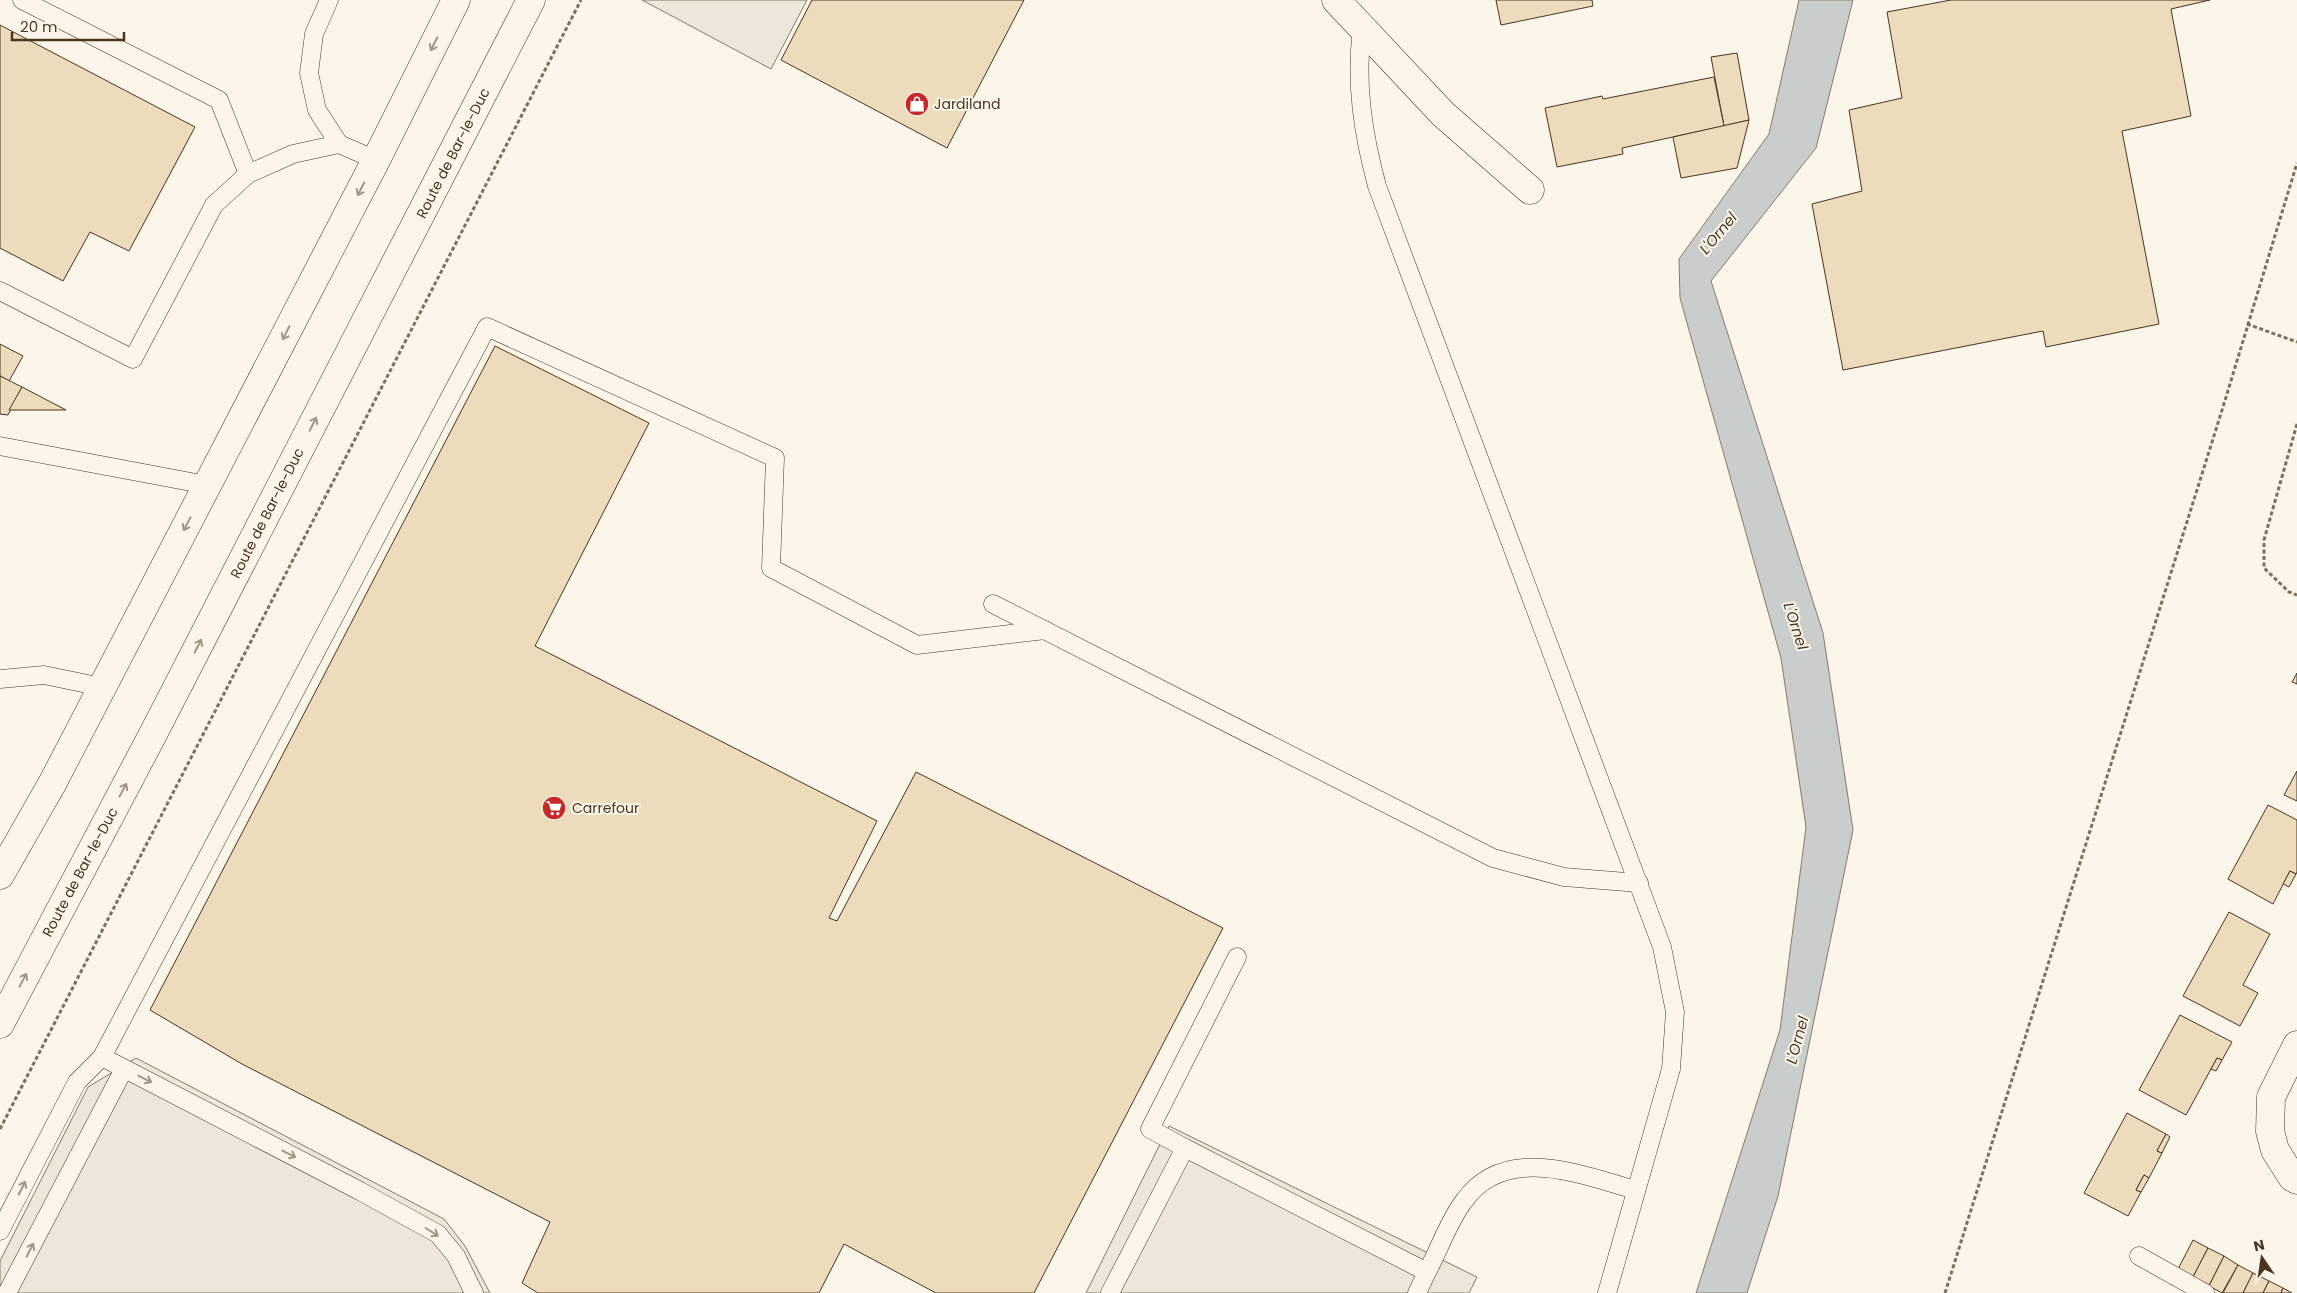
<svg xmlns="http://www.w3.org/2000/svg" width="2297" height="1293" font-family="Poppins,sans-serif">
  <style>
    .parking { fill: #ede7d9; stroke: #887966 }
    .water { fill: #c9cecd; stroke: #887966 }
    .building { fill: #ecdcbc; stroke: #4a3520 }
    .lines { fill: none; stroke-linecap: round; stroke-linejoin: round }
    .lane-casing { stroke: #4a3520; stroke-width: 19 }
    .street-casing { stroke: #4a3520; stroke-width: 29 }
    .primary-casing { stroke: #4a3520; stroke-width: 29 }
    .path { stroke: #7f6f5c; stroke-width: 3; stroke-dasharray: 4 2.5; stroke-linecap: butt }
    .lane { stroke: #fbf6e9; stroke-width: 18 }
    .street { stroke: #fbf6e9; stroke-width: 28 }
    .primary { stroke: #fbf6e9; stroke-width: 28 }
    .oneway { stroke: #a29684 }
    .labels { text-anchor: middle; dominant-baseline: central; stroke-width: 4; stroke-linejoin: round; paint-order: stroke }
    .poi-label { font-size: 14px; fill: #4a3520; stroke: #fbf6e9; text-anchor: start }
    .street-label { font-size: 14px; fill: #4a3520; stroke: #fbf6e9 }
    .water-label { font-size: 15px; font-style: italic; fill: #4a3520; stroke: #fbf6e9 }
  </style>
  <rect width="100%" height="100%" fill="#fbf6e9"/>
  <g class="parking">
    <path d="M 642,0 L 807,0 L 771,69 Z"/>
    <path d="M 136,1058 L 444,1219 L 465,1246 L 490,1293 L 0,1293 L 0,1261 L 88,1087 Z"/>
    <path d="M 1169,1126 L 1477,1277 L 1469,1293 L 1086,1293 Z"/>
  </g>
  <path class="water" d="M 1799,0 L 1853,0 L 1816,148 L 1711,281 L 1823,633 L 1853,830 L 1778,1196 L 1747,1293 L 1696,1293 L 1780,1030 L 1806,827 L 1781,658 L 1680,298 L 1679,259 L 1769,134 Z"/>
  <g class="building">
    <path d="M 812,0 L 1024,0 L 947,148 L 781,60 Z"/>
    <path d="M 1496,0 L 1592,0 L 1593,6 L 1501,25 Z"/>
    <path d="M 1951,0 L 2210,0 L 2171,9 L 2191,116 L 2122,131 L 2159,324 L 2046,347 L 2043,331 L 1843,370 L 1812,204 L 1862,191 L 1849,110 L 1902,98 L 1887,12 Z"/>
    <path d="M 0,25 L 195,127 L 129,251 L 90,232 L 63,281 L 0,248 Z"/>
    <path d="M 1737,53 L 1749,120 L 1724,126 L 1711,57 Z"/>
    <path d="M 1714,77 L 1724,126 L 1622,148 L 1623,154 L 1557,167 L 1545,108 L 1602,96 L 1603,99 Z"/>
    <path d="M 1749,120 L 1737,168 L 1681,178 L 1673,137 Z"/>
    <path d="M 0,344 L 23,356 L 9,381 L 0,376 Z"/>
    <path d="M 495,346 L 649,423 L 535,646 L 877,821 L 829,918 L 837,921 L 916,772 L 1223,928 L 1034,1293 L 936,1293 L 844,1244 L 819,1293 L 538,1293 L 522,1283 L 550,1222 L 242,1064 L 150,1010 Z"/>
    <path d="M 0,376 L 22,387 L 8,415 L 0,414 Z"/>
    <path d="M 22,387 L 66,410 L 9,410 Z"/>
    <path d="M 2297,673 L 2297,684 L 2292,682 Z"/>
    <path d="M 2297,771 L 2297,801 L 2284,795 Z"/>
    <path d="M 2268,805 L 2297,820 L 2297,872 L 2296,874 L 2290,871 L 2273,904 L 2228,879 Z"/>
    <path d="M 2290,871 L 2296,874 L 2289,887 L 2283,884 Z"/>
    <path d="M 2229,912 L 2270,934 L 2243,985 L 2258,993 L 2240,1026 L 2183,996 Z"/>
    <path d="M 2180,1015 L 2232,1042 L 2222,1060 L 2217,1058 L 2186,1115 L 2139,1090 Z"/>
    <path d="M 2217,1058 L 2222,1060 L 2216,1071 L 2211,1069 Z"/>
    <path d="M 2127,1113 L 2166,1134 L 2157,1151 L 2162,1153 L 2149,1178 L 2144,1175 L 2136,1190 L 2141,1192 L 2128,1216 L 2084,1193 Z"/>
    <path d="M 2166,1134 L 2170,1137 L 2162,1153 L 2157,1151 Z"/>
    <path d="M 2144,1175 L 2149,1178 L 2141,1192 L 2136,1190 Z"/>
    <path d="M 2193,1240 L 2208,1248 L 2193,1277 L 2178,1269 Z"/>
    <path d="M 2208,1248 L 2224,1256 L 2209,1286 L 2193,1277 Z"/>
    <path d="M 2224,1256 L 2238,1265 L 2222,1293 L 2209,1286 Z"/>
    <path d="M 2238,1265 L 2253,1273 L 2243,1293 L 2223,1293 Z"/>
    <path d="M 2253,1273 L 2269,1281 L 2263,1293 L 2243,1293 Z"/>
    <path d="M 2269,1281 L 2283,1288 L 2281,1293 L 2263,1293 Z"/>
    <path d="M 2283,1288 L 2292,1293 L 2281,1293 Z"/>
  </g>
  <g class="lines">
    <g class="lane-casing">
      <g id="lane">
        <path d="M 22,0 L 219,100 L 248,174"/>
        <path d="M 329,0 L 314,34 L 309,73 L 317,110 L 339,144"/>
        <path d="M 1362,29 C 1355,83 1363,134 1377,186 L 1662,947 L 1675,1012 L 1671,1069 L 1607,1293"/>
        <path d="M 0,291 L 133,359 L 214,205 L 248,174 L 293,154 L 339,144 L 376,160"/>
        <path d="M 0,446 L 207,485"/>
        <path d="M 993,604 L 1493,858 L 1564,877 L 1639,883"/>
        <path d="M 0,679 L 44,675 L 102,687"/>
        <path d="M 102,1057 L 360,1191 L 438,1234 L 456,1256 L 474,1293"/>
        <path d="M 1185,1148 L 1150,1129 L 1237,957"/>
        <path d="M 0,1231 L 77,1082 L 102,1057 L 487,327 L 775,458 L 771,568 L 917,645 L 1045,630"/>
        <path d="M 2139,1256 L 2205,1293"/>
        <path d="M 1427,1272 C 1439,1250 1449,1220 1464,1201 C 1505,1143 1581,1175 1636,1190"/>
        <path d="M 7,1293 L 124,1069"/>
        <path d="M 1110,1293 L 1185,1148 L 1427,1272 L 1417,1293"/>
      </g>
    </g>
    <g class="street-casing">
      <g id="street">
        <path d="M 1336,0 L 1443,114 L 1530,190"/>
        <path d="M 2297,1045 L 2271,1097 L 2270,1131 L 2275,1150 L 2292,1177 L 2297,1180"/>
      </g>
    </g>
    <g class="primary-casing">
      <g id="primary">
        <path d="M 0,875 L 53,782 L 376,160 L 456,0"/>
        <path d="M 0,1024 L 152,736 L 531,0"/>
      </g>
    </g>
    <g class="path">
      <path d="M 2247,324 L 2297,342"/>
      <path d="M 2297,424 L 2264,540 L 2264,568 L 2289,592 L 2297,595"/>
      <path d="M 0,1129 L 581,0"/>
      <path d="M 1945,1293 L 2223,407 L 2297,163"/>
    </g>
    <use href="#lane" class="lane"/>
    <use href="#street" class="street"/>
    <use href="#primary" class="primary"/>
  </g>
  <defs><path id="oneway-shaft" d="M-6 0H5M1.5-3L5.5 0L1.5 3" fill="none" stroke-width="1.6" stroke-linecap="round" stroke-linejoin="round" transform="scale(1.25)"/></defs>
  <g class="oneway">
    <use href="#oneway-shaft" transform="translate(434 44) rotate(117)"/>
    <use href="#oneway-shaft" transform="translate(361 189) rotate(117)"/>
    <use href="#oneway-shaft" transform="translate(286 333) rotate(117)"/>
    <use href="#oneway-shaft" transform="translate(313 424) rotate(-63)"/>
    <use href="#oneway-shaft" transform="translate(187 524) rotate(118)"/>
    <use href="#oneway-shaft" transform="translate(198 646) rotate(-63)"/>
    <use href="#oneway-shaft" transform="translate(123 790) rotate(-62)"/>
    <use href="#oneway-shaft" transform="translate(23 980) rotate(-62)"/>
    <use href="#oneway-shaft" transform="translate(145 1079) rotate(27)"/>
    <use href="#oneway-shaft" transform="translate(289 1154) rotate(27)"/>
    <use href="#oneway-shaft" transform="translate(22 1188) rotate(-63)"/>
    <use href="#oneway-shaft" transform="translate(432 1232) rotate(32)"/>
    <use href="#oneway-shaft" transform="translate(30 1250) rotate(-63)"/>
  </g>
  <defs>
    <g id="shop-disc" transform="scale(1.25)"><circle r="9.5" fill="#c62828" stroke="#fbf6e9"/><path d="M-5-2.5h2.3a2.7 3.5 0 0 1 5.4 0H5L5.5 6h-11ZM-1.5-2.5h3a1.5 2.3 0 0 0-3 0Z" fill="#fff"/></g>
    <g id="supermarket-disc" transform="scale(1.25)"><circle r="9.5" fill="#c62828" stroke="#fbf6e9"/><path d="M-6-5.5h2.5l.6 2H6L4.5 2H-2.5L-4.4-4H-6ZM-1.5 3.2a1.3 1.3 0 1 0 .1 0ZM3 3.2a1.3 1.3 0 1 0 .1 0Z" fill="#fff"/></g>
  </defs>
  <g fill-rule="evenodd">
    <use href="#shop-disc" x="917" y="104"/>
    <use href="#supermarket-disc" x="554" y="808"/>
  </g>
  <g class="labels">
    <g class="poi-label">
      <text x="934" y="104">Jardiland</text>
      <text x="572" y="808">Carrefour</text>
    </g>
    <g class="street-label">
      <text transform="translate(453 153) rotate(-63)">Route de Bar-le-Duc</text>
      <text transform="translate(267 513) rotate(-63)">Route de Bar-le-Duc</text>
      <text transform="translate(80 872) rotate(-62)">Route de Bar-le-Duc</text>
    </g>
    <g class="water-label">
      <text transform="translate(1718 233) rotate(-50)">L'Ornel</text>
      <text transform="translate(1796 626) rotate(72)">L'Ornel</text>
      <text transform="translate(1797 1040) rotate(-75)">L'Ornel</text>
    </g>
  </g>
  <g transform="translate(2262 1258) rotate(347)" stroke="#fbf6e9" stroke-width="4" paint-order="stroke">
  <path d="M0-4L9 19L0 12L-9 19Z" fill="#4a3520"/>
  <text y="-8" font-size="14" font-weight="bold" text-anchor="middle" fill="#4a3520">N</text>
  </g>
  <path d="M12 32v8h112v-8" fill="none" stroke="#4a3520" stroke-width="2.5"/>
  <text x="20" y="32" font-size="15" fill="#4a3520" stroke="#fbf6e9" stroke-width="4" paint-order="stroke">20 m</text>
</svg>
